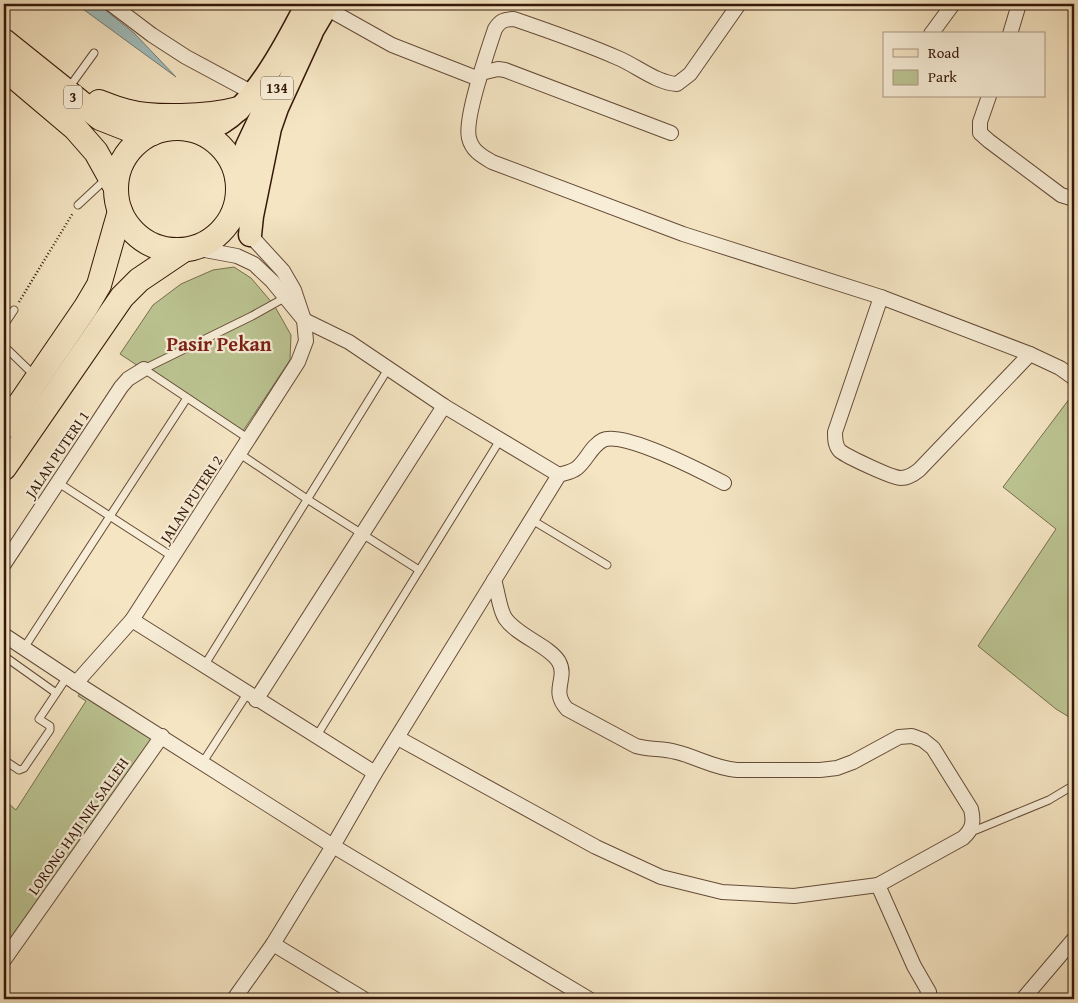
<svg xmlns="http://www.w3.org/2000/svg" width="1078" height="1003" font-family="'Gentium Book Plus',serif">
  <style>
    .green { fill: #bcc593; stroke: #786e4e }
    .water { fill: #a0bdbd; stroke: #757b75 }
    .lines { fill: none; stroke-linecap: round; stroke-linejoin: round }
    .service-casing { stroke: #654b37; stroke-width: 9 }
    .minor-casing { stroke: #654b37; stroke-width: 16 }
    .primary-casing { stroke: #351808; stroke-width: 25 }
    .trunk-casing { stroke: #351808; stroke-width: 26 }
    .path { stroke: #351808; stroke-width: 2.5; stroke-dasharray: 1 2.5; stroke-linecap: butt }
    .service { stroke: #f8eed8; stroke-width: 7 }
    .minor { stroke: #f8eed8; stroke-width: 14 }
    .primary { stroke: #f5e5c3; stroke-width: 22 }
    .trunk { stroke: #f5e5c3; stroke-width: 24 }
    .labels { text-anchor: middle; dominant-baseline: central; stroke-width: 4.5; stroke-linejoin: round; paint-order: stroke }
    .shield { fill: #f8eed8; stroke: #705846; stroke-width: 1 }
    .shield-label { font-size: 14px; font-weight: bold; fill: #351808 }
    .street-label { font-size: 15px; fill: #351808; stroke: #f8eed8 }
    .district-label { font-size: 20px; font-weight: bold; fill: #7a1f14; stroke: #f8eed8 }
  </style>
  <rect width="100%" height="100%" fill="#f5e5c3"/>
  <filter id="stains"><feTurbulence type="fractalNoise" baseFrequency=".004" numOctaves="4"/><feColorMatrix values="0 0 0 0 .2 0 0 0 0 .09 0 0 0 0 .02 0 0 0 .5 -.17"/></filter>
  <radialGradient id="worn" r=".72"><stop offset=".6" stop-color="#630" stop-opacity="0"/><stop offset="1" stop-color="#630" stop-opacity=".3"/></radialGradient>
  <g class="green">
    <path d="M 234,267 L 251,278 L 274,305 L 291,335 L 290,360 L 241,434 L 120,354 L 153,305 L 181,284 L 213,270 Z"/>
    <path d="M 1073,394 L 1074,396 L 1074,720 L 1056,709 L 978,646 L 1056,529 L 1003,487 Z"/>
    <path d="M 84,688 L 162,736 L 4,960 L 4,800 L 16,810 L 86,701 L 78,696 Z"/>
  </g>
  <path class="water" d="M 76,4 L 98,4 L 134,33 L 176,77 Z"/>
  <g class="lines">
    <g class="service-casing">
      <g id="service">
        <path d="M 68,89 L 94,53"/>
        <path d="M 78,205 L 107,178"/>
        <path d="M 4,325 L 14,310"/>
        <path d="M 4,346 L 34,375"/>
        <path d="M 249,439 L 144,369 L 252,316 L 286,297"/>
        <path d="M 240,454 L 307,499 L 419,570"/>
        <path d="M 57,482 L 173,557"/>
        <path d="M 532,520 L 607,565"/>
        <path d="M 24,648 L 187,398"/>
        <path d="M 4,656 L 56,693"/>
        <path d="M 204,666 L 388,369"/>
        <path d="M 316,737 L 500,440"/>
        <path d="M 4,760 L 19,770 L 24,768 L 50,730 L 50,726 L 39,719 L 67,677"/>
        <path d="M 203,762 L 247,694"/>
        <path d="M 971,831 L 976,830 L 1049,800 L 1074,785"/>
      </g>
    </g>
    <g class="minor-casing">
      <g id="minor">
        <path d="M 111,4 L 152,35 L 186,57 L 253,93"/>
        <path d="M 739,4 L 690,74 L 677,84 C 657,83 637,66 618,58 C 584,43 549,31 514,19 C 504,19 500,21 495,29 C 488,50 464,119 469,138 C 472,151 482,156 492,162 L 683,234 L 881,297 L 1030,354 L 1060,368 L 1074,378"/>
        <path d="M 326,8 L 392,45 L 479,79"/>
        <path d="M 931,34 L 953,4"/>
        <path d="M 1010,34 L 1019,4"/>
        <path d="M 481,73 L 498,69 L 505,70 L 671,133"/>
        <path d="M 989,96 L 980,122 L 980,133 L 989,141 L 1061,195 L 1074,199"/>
        <path d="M 194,248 L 237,256 L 254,264 L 272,281 L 304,320 L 349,342 L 444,406 L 559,475"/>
        <path d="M 881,297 L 835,432 C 835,439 835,446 840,451 C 848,457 892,478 901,478 C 908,478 914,474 919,470 L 1030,354"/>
        <path d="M 4,564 L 121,387 L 128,379 L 144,369"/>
        <path d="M 132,620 L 375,773"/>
        <path d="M 4,635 L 84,688 L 333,846 L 589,999"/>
        <path d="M 76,683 L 132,620 L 298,362 L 306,341 L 304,320 L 294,290 L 283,271 L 250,235 L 237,200"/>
        <path d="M 256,700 L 444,406"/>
        <path d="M 398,738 L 596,847 L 661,877 L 722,892 L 794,896 L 878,885 L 963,838 C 973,829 974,822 971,809 L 933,748 L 923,740 L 912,736 L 899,737 L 853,762 L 837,768 L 820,770 L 737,770 C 714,768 697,757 676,752 C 663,748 650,750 636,746 L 567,709 C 550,690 568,679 559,662 C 550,646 517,636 505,618 C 499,608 498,592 494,580"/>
        <path d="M 878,885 L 914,966 L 929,992 L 925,999"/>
        <path d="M 273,944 L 364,999"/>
        <path d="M 4,960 L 162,736"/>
        <path d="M 234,999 L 273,944 L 333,846 L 375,773 L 559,475 C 565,473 572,472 577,468 C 587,460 591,446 603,440 C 622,430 703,472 724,483"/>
        <path d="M 1023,999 L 1074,939"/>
      </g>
    </g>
    <g class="primary-casing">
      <g id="primary">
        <path d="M 303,46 L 328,4"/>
        <path d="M 197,131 C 203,129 210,129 215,126 C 253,110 289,39 307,4"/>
        <path d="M 237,179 L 247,146 L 264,110"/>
        <path d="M 250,235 L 252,216 L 270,128 L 277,108 L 311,34"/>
      </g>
    </g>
    <g class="trunk-casing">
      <g id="trunk">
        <path d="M 4,41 L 100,118 L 128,129 L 153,133"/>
        <path d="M 4,68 L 75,128 L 96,152 L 116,188"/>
        <path d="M 99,102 C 107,105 116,109 125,111 C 154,119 209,117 238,109"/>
        <circle cx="177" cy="189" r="61"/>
        <path d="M 4,427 L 86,307 L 99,285 L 120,211"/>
        <path d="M 4,468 L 122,297 L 139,280 L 182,251"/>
      </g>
    </g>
    <path class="path" d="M 19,302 L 73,213"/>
    <use href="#service" class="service"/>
    <use href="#minor" class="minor"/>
    <use href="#primary" class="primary"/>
    <use href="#trunk" class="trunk"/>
  </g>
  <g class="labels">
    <g class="shield">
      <rect x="261" y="76.5" width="32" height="23" rx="4"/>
      <rect x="64" y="85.5" width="18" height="23" rx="4"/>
    </g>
    <g class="shield-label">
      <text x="277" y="88">134</text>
      <text x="73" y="97">3</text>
    </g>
    <g class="street-label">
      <text transform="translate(57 454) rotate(-56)">JALAN PUTERI 1</text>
      <text transform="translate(191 499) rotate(-57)">JALAN PUTERI 2</text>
      <text transform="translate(78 826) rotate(-55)">LORONG HAJI NIK SALLEH</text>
    </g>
    <g class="district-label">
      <text x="219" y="343">Pasir Pekan</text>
    </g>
  </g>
  <rect width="1078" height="1003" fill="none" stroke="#f5e5c3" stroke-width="20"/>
  <rect x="5" y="5" width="1068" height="993" fill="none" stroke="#351808" stroke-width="2.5"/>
  <rect x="10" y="10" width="1058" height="983" fill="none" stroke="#351808"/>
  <rect x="883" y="32" width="162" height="65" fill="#f8eed8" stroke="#aa9885"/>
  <rect x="893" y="49" width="25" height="8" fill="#f5e5c3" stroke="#aa9885"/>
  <text x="928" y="58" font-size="15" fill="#351808">Road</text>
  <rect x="893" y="70" width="25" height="15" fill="#bcc593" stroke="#aa9885"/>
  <text x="928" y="82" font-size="15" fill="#351808">Park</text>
  <rect width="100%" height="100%" filter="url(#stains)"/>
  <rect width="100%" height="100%" fill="url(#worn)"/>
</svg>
